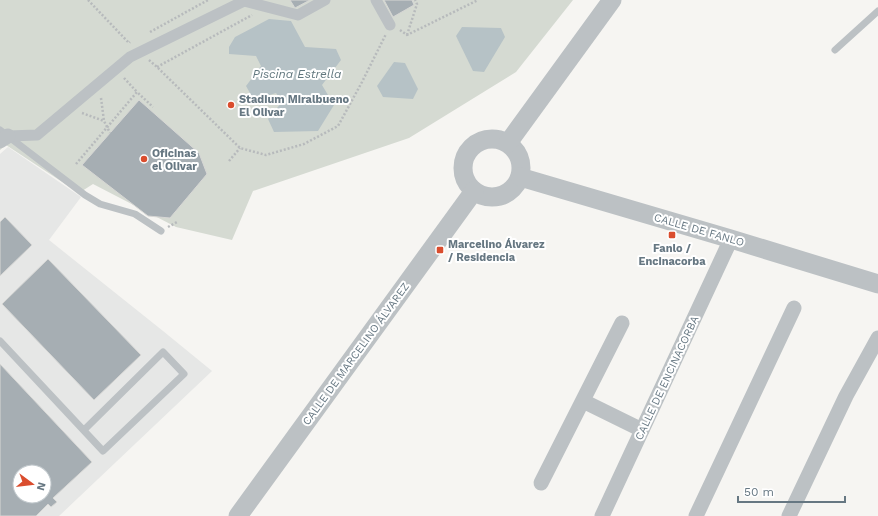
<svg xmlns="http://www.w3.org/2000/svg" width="878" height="516" font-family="'Work Sans',sans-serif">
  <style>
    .built { fill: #e6e7e6; fill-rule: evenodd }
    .green { fill: #d5dad2 }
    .water { fill: #b6c2c6 }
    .building { fill: #a6aeb3; stroke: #d7d7d5; fill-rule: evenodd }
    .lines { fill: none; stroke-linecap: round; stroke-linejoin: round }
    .path { stroke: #b7babc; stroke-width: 2.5; stroke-dasharray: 2 2; stroke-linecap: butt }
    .service { stroke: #bcc1c4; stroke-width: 7 }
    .pedestrian { stroke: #bcc1c4; stroke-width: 11 }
    .minor { stroke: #bcc1c4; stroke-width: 15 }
    .tertiary { stroke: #bcc1c4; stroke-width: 19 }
    .poi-dot { fill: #da4d2e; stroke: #fff; stroke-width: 1.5 }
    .labels { text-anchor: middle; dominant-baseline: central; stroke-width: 4; stroke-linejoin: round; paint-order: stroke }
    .poi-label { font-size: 11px; font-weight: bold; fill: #667782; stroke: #fff; text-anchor: start }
    .street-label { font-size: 11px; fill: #667782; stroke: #fff }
    .water-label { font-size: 12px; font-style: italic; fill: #62787f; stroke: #fff }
  </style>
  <rect width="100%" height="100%" fill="#f6f5f2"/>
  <path class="built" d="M 8,147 L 81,197 L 49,240 L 163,331 L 212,371 L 59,516 L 0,516 L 0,154 ZM 20,472 L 44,472 L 44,496 L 20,496 Z"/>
  <path class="green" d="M 0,0 L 573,0 L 516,72 L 409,138 L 253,191 L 232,240 L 176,227 L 93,184 L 79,193 L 6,145 L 0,150 Z"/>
  <g class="water">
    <path d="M 269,19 L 291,21 L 305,47 L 336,49 L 341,60 L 322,85 L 334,105 L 318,131 L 274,132 L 268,119 L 282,102 L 276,93 L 254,100 L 246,86 L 261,66 L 256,56 L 229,54 L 229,47 L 235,37 Z"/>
    <path d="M 462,27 L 501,28 L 505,37 L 484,72 L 473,71 L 456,36 Z"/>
    <path d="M 394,62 L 405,63 L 418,89 L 413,99 L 383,97 L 377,86 Z"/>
  </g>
  <g class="building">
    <path d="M 290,0 L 310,0 L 295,8 Z"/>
    <path d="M 384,0 L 412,0 L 414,5 L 393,17 Z"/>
    <path d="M 139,100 L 199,153 L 207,174 L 170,218 L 148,216 L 82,165 Z"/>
    <path d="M 5,217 L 32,245 L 0,276 L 0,222 Z"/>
    <path d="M 48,259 L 141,355 L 94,400 L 2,304 Z"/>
    <path d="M 0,364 L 92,462 L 53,498 L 57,502 L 51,507 L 48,504 L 36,516 L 0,516 ZM 20,472 L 44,472 L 44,496 L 20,496 Z"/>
  </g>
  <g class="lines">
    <g class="path">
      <path d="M 88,0 L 129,43 L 130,42"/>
      <path d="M 400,30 L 407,35 L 478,0"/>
      <path d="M 150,32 L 208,0"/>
      <path d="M 407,35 L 417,4 L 415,0"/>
      <path d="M 149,60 L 157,67 L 240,148 L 266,155 L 304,144 L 338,126 L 362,82 L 386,34"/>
      <path d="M 157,67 L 252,15"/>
      <path d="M 124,78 L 137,92"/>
      <path d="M 101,98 L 104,121 L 110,133"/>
      <path d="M 82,113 L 104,121"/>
      <path d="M 229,161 L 240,148"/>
      <path d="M 76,164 L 137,92 L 153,107"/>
      <path d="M 168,227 L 177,222"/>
    </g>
    <g class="service">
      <path d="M 835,50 L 878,11"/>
      <path d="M 0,130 L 85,195 L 100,204 L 135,214 L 161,231"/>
      <path d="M 0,341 L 103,451 L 184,374 L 163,352 L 84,430"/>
    </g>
    <g class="pedestrian">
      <path d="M 376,0 L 390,25"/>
      <path d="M 244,1 L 298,15 L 325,0"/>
      <path d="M 8,136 L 37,135 L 130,57 L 246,0"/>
    </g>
    <g class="minor">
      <path d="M 0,141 L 8,136"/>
      <path d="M 583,401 L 642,430"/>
      <path d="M 541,483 L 622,323"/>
      <path d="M 602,516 L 731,239"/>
      <path d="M 696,516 L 794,308"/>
      <path d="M 789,516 L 846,396 L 878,338"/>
    </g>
    <g class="tertiary">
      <circle cx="492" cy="168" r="29"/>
      <path d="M 508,143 L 612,0"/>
      <path d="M 520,177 L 731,239 L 878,284"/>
      <path d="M 238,516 L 474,191"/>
    </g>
  </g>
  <g class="poi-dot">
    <circle cx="231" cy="105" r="4"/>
    <circle cx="144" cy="159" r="4"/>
    <rect x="668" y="231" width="8" height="8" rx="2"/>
    <rect x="436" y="246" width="8" height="8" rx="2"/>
  </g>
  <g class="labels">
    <g class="poi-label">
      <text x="239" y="99">Stadium Miralbueno<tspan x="239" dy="13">El Olivar</tspan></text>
      <text x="152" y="153">Oficinas<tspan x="152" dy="13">el Olivar</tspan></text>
      <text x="448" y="244">Marcelino Álvarez<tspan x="448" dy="13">/ Residencia</tspan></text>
      <text x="672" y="248" text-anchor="middle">Fanlo /<tspan x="672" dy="13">Encinacorba</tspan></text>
    </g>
    <g class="street-label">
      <text transform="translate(699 230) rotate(16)">CALLE DE FANLO</text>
      <text transform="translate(356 354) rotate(-54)">CALLE DE MARCELINO ÁLVAREZ</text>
      <text transform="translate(667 378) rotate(-65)">CALLE DE ENCINACORBA</text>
    </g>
    <g class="water-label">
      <text x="297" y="74">Piscina Estrella</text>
    </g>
  </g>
  <g transform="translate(32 484) rotate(105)"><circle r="19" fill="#ffffff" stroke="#c2c9cd"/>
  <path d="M0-3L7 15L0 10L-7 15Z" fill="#da4d2e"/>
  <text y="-6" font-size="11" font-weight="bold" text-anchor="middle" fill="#667782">N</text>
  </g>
  <path d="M738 496v6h107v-6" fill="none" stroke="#667782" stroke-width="2"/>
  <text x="744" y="496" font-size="12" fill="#667782" stroke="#ffffff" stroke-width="3" paint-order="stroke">50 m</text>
</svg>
